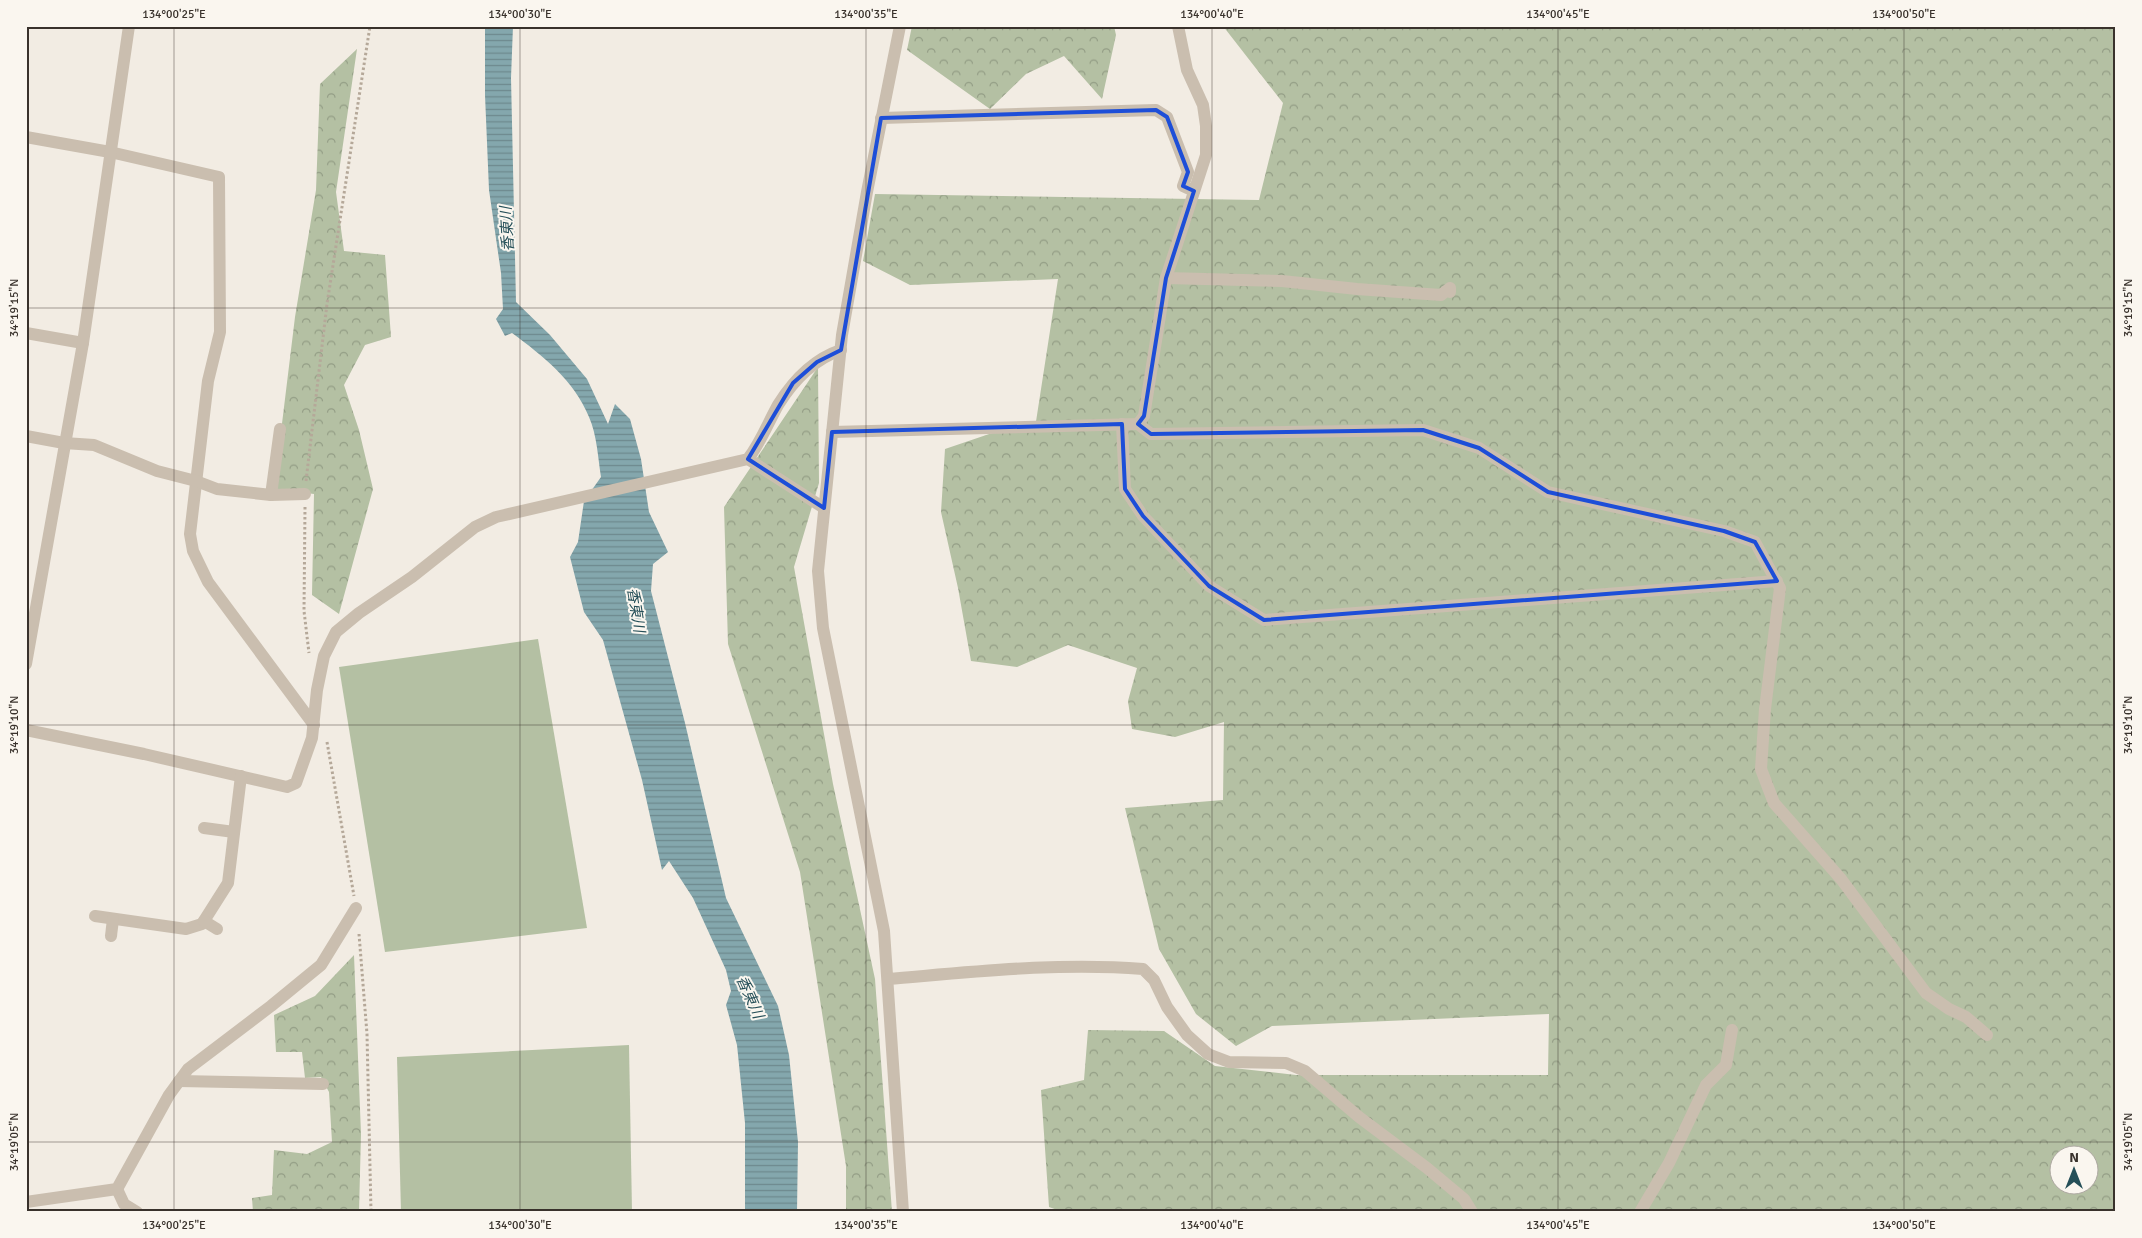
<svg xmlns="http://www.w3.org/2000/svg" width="2142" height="1238" font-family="Signika,'Noto Sans JP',sans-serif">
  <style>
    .forest { fill: url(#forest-crowns); fill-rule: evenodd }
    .pitch { fill: #b4c0a3 }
    .water { fill: url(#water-rules) }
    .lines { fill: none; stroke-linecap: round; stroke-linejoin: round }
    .path { stroke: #b5a899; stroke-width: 3; stroke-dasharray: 2.5 2.5; stroke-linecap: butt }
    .minor { stroke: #cabeaf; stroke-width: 12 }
    .tertiary { stroke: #cabeaf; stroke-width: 12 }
    .marked { fill: none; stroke: #1d4ed8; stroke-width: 4; stroke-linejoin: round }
    .ticks { fill: none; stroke: #39322c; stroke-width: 1; stroke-opacity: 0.45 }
    .labels { text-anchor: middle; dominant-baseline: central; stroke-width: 4; stroke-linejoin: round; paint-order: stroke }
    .water-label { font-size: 15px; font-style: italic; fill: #254f58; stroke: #faf6ef }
    .neatline { fill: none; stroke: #39322c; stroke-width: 2 }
    .ticks-label { font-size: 12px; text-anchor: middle; fill: #39322c }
  </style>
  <defs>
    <pattern id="forest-crowns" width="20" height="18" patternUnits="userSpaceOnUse" patternTransform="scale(1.25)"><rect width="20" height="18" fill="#b4c0a3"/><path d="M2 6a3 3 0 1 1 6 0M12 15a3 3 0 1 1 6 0" fill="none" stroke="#939d85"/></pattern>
    <pattern id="water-rules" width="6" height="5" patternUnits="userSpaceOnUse" patternTransform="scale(1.25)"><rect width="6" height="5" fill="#84a7ad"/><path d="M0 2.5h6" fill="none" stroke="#6d898d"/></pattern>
  </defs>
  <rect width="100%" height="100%" fill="#f2ece3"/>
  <g class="forest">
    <path d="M 912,26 L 1114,26 L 1116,35 L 1102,99 L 1064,56 L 1026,74 L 990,109 L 907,50 Z"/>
    <path d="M 1223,26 L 2116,26 L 2116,1212 L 1063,1212 L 1049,1207 L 1041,1090 L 1084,1080 L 1088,1030 L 1164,1031 L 1215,1066 L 1296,1075 L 1548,1075 L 1549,1014 L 1272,1026 L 1236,1046 L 1196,1014 L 1159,949 L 1125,808 L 1223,800 L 1224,722 L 1175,737 L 1132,729 L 1128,701 L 1137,668 L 1068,645 L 1017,667 L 971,661 L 958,588 L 941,512 L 945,449 L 998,431 L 1035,428 L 1058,279 L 910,285 L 863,261 L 875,194 L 1259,200 L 1283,103 ZM 2060,1156 L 2090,1156 L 2090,1186 L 2060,1186 Z"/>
    <path d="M 357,49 L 336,192 L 344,251 L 385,255 L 391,337 L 365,345 L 344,385 L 359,430 L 373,489 L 339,614 L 312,595 L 314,494 L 274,489 L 295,317 L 316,190 L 320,84 Z"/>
    <path d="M 818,367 L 819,483 L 794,567 L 833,784 L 875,979 L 892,1212 L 846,1212 L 846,1166 L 800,872 L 728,644 L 724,507 Z"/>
    <path d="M 354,955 L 361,1134 L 359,1212 L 253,1212 L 252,1198 L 272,1195 L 274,1150 L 307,1154 L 332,1142 L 329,1092 L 321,1077 L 305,1078 L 302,1052 L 276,1052 L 274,1015 L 315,996 Z"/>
  </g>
  <g class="pitch">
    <path d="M 538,639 L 587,928 L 385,952 L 339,667 Z"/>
    <path d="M 629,1045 L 632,1212 L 401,1212 L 397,1057 Z"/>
  </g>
  <path class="water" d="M 485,26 L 513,26 L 511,78 L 516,302 L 550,335 L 587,379 L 608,424 L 615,404 L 630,419 L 641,459 L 649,512 L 668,552 L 653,564 L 651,591 L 685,723 L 726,898 L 778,1006 L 789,1055 L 798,1142 L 797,1212 L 745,1212 L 745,1123 L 737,1045 L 726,1005 L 731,991 L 726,970 L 693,898 L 669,861 L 662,870 L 642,780 L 603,640 L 584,612 L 570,557 L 578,542 L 584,501 L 601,477 C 598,458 597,435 589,417 C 574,380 543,356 512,333 L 505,336 L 496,319 L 503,309 L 501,273 L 489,190 L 485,95 Z"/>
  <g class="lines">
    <g class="path">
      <path d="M 306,481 L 327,304 L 370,26"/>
      <path d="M 305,507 L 304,611 L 309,653"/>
      <path d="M 327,742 L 354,896"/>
      <path d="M 359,934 L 367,1034 L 371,1212"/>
    </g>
    <g class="minor">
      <path d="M 900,26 L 867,192 L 842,335 L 818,571 L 823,628 L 884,931 L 903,1212"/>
      <path d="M 881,118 L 1156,110 L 1167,117 L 1188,172 L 1183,186 L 1194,191"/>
      <path d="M 26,137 L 110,152 L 219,177 L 220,332 L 208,381 L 190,534 L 193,551 L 208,582 L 314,725"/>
      <path d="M 1166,278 L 1282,281 L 1357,289 L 1441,295 L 1450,288 L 1450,292"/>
      <path d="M 26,333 L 83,343"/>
      <path d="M 1122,424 L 1125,489 L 1143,516 L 1209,586 L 1264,620 L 1777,581"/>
      <path d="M 1138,424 L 1151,434 L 1423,430 L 1479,448 L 1548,492 L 1724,531 L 1755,542 L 1780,588 L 1765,709 L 1761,769 L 1774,803 L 1841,879 L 1926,993 L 1949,1009 L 1966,1017 L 1987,1035"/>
      <path d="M 832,432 L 1138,424 L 1144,416 L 1166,278 L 1206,155 L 1206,126 L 1203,105 L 1187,70 L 1178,26"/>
      <path d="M 26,436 L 64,443 L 94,445 L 157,471 L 196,481 L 217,489 L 271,495 L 280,429"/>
      <path d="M 748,459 L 824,508"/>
      <path d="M 271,495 L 305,494"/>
      <path d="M 26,730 L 144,754 L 287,787 L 296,783 L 312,738 L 317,690 L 324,656 L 336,632 L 359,613 L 412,577 L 475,527 L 496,517 L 748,459 C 761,442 768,423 778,405 C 793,381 814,359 841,350"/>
      <path d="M 204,828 L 234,832"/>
      <path d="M 95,916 L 186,929 L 202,924 L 228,883 L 241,776"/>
      <path d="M 204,921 L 217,929"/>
      <path d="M 111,936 L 113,919"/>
      <path d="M 888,979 C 972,972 1059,962 1143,969 L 1154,980 L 1167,1007 L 1187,1035 L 1208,1054 L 1229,1062 L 1286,1063 L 1305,1071 L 1359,1117 L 1427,1168 L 1464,1199 L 1472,1212"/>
      <path d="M 179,1081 L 323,1084"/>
      <path d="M 117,1189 L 124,1204 L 137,1212"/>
      <path d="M 26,1202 L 117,1189 L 169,1095 L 188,1069 L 271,1006 L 321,965 L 356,908"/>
      <path d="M 1640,1212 L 1669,1163 L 1706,1085 L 1726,1065 L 1732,1030"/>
    </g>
    <path class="tertiary" d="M 26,664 L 83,343 L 129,26"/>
  </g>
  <path class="marked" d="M 1156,110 L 1167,117 L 1188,172 L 1183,186 L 1194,191 L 1166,278 L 1144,416 L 1138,424 L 1151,434 L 1423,430 L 1479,448 L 1548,492 L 1724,531 L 1755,542 L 1777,581 L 1264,620 L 1209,586 L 1143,516 L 1125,489 L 1122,424 L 832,432 L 824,508 L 748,459 L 793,383 L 817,362 L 841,350 L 881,118 Z"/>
  <path class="ticks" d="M 174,26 L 174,1212M 520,26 L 520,1212M 866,26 L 866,1212M 1212,26 L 1212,1212M 1558,26 L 1558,1212M 1904,26 L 1904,1212M 26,308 L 2116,308M 26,725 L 2116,725M 26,1142 L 2116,1142"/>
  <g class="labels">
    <g class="water-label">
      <text transform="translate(507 229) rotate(-93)">香東川</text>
      <text transform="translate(636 610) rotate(81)">香東川</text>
      <text transform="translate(750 997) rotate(66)">香東川</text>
    </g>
  </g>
  <rect width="2142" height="1238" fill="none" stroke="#faf6ef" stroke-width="55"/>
  <g transform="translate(2074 1170)"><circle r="24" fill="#faf6ef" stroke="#ada8a1"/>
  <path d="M0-4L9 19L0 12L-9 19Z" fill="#254f58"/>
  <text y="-8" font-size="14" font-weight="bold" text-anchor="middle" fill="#39322c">N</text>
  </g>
  <rect x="28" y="28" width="2086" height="1182" class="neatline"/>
  <g class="ticks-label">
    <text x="174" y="18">134°00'25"E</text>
    <text x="520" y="18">134°00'30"E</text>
    <text x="866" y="18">134°00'35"E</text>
    <text x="1212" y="18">134°00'40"E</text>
    <text x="1558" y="18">134°00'45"E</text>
    <text x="1904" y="18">134°00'50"E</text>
    <text transform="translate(14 308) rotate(-90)" y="4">34°19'15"N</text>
    <text transform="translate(2128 308) rotate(-90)" y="4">34°19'15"N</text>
    <text transform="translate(14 725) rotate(-90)" y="4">34°19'10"N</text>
    <text transform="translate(2128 725) rotate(-90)" y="4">34°19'10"N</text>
    <text transform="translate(14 1142) rotate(-90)" y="4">34°19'05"N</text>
    <text transform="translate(2128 1142) rotate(-90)" y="4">34°19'05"N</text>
    <text x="174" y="1229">134°00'25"E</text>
    <text x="520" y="1229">134°00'30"E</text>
    <text x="866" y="1229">134°00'35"E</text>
    <text x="1212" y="1229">134°00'40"E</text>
    <text x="1558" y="1229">134°00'45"E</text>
    <text x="1904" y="1229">134°00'50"E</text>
  </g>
</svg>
